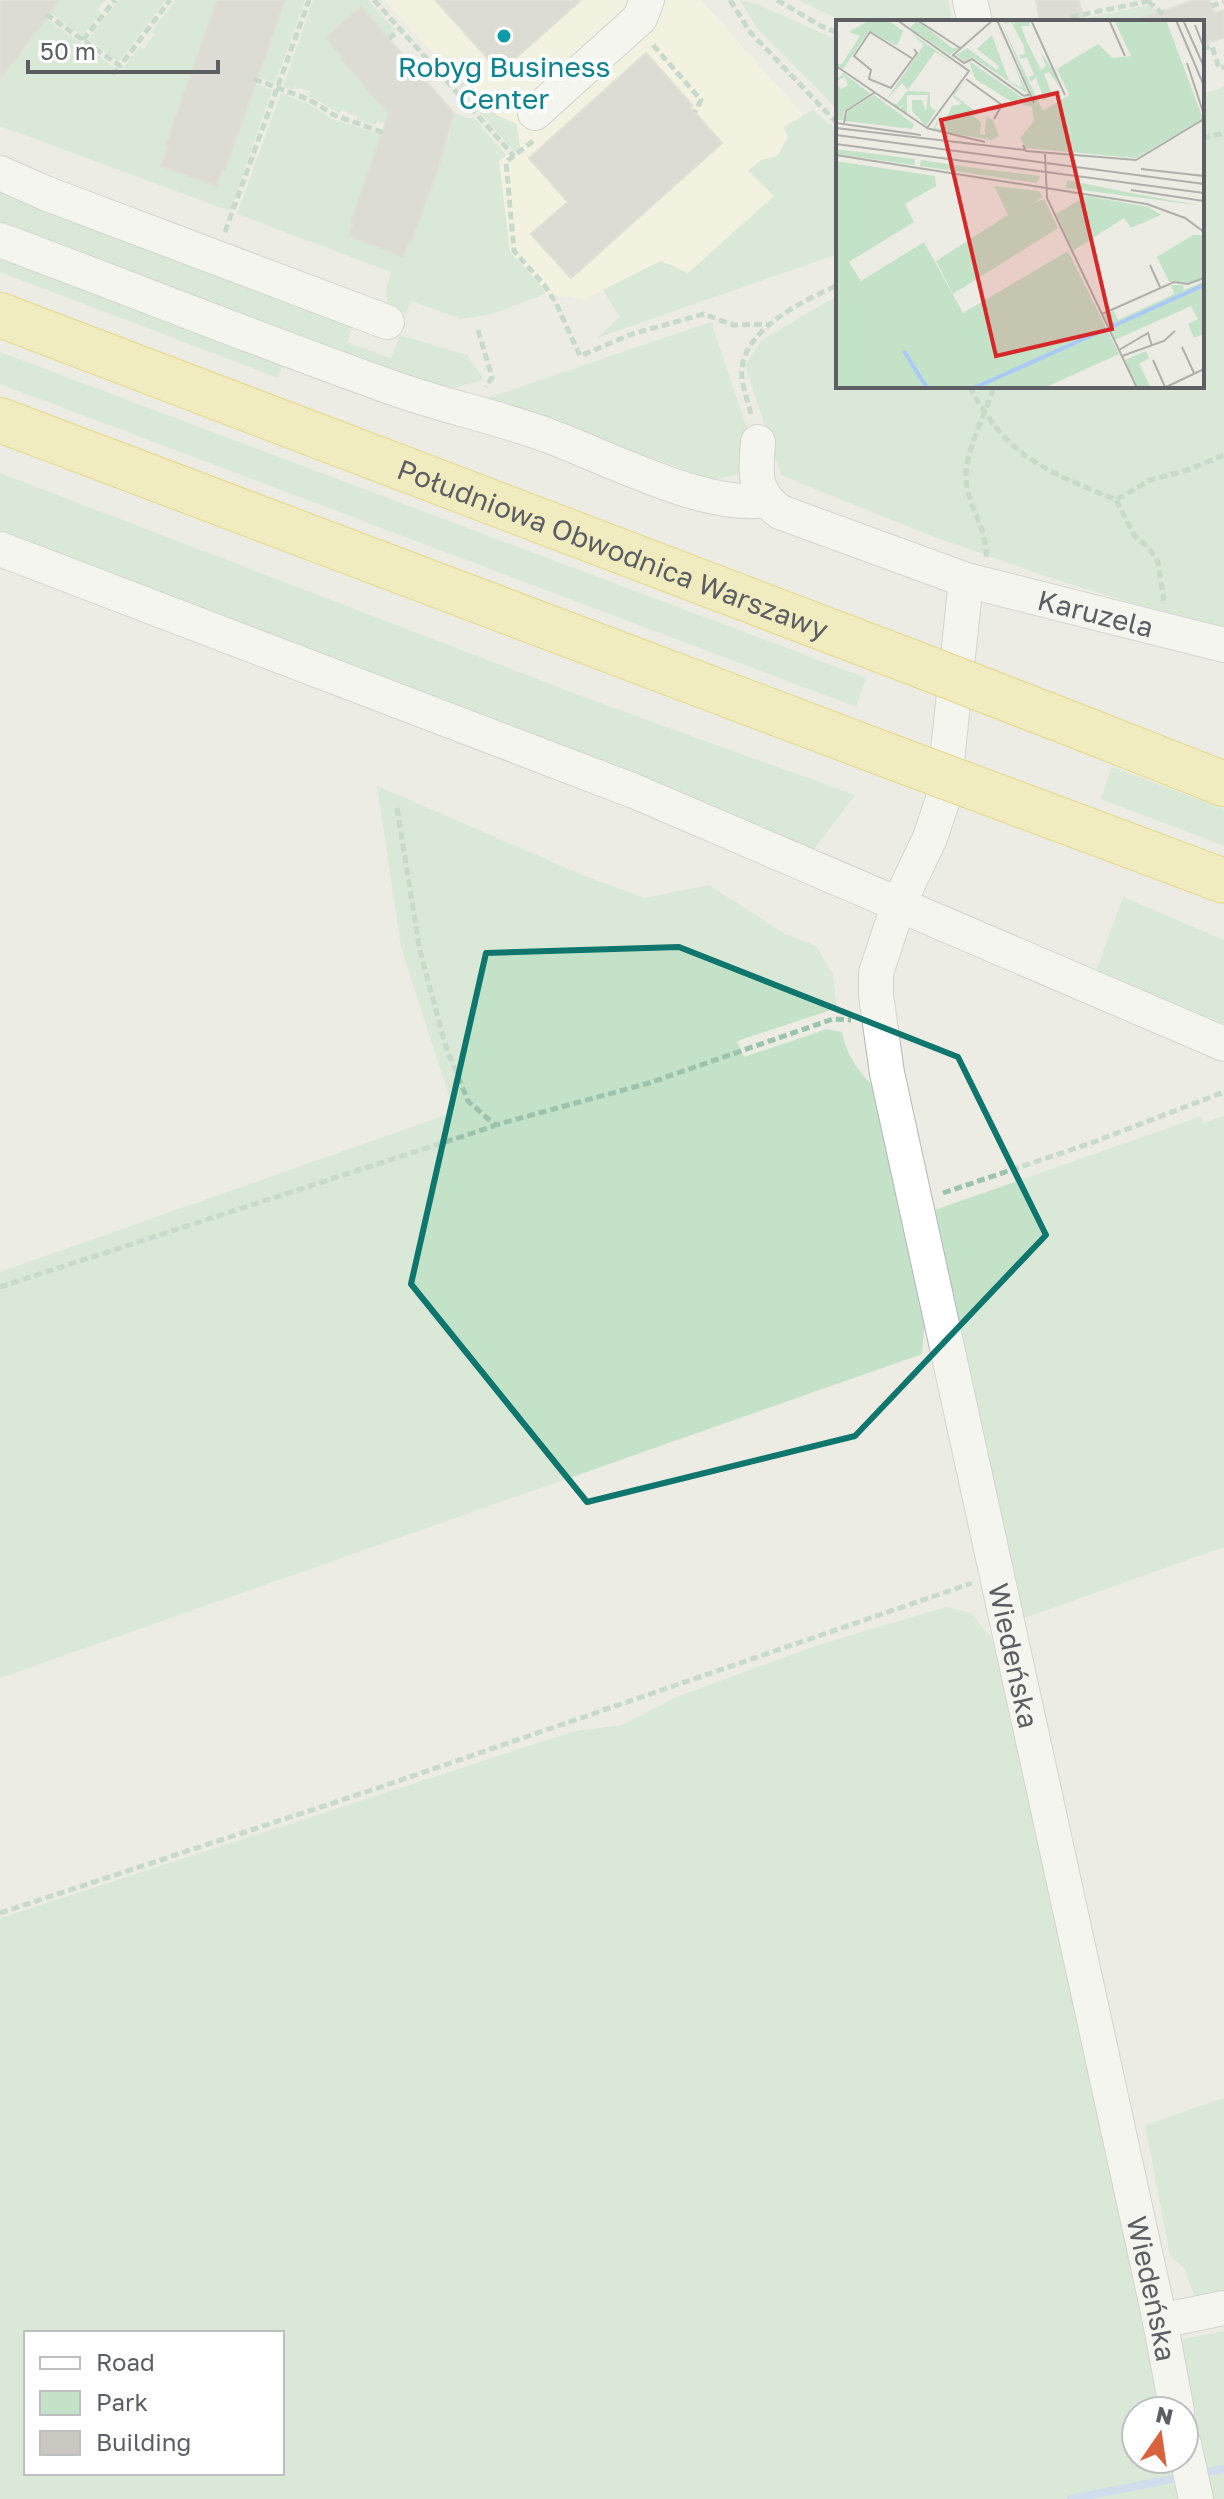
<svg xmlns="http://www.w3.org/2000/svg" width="1224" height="2499" font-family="'Golos Text',sans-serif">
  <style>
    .commercial { fill: #faf8dc }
    .green { fill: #c3e2c8; fill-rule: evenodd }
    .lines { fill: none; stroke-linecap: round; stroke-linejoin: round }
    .stream { stroke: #aac9f7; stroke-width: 8 }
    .building { fill: #c9c7c0; stroke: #d1cfc3; stroke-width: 2 }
    .minor-casing { stroke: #b4b5ba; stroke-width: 36 }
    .highway-casing { stroke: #dcbd15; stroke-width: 46 }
    .path { stroke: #9cc3ad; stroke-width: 5; stroke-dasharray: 8 4; stroke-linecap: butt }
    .minor { stroke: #fff; stroke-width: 34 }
    .highway { stroke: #f3ea95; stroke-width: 44 }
    .highway-bridge-casing { stroke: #dcbd15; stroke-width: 46; stroke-linecap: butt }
    .highway-bridge { stroke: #f3ea95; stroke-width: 44 }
    .marked { fill: none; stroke: #0f766e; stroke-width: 6; stroke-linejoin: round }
    .culture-dot { fill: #0f9aa8; stroke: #fff; stroke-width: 3 }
    .labels { text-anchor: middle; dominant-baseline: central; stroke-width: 8; stroke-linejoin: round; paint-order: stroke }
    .culture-label { font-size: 28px; fill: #0d838f; stroke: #fff }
    .street-label { font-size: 28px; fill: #5c5e63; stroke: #fff }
    .inset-river { fill: none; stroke: #aac9f7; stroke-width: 4 }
    .inset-road { fill: none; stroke: #afafac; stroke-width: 2 }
    .view { fill: #d62828; fill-opacity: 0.15; stroke: #d62828; stroke-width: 4 }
    .inset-edge { fill: none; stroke: #5c5e63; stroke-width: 4 }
  </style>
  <rect width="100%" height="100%" fill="#edece4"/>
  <path class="commercial" d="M 384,0 L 701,0 L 803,115 L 785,126 L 788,138 L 777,156 L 761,160 L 774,196 L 688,273 L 661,261 L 586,299 L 545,294 L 544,289 L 510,252 L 499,161 L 516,146 L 485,109 Z"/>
  <g class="green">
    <path d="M 60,0 L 105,0 L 97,10 L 101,13 L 82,36 L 48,11 L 50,8 L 53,10 Z"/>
    <path d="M 119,0 L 166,0 L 119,62 L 88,39 Z"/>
    <path d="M 176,0 L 217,0 L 166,144 L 169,146 L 162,166 L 216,186 L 255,84 L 272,90 L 230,211 L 0,126 L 0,80 L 11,64 L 9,62 L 46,18 L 115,68 L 111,73 L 116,77 L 140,46 L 144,49 L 154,34 L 151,32 Z"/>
    <path d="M 285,0 L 305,0 L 275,83 L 255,76 Z"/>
    <path d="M 313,0 L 368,0 L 395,30 L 387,37 L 360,7 L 326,38 L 342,56 L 340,59 L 389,114 L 386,124 L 378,121 L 376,125 L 357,120 L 357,116 L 341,110 L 340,113 L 309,96 L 310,91 L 295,87 L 293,90 L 283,87 Z"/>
    <path d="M 740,0 L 757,4 L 838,40 L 838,110 L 756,27 Z"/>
    <path d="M 798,0 L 948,0 L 952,22 L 844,22 Z"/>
    <path d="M 1149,5 L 1161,15 L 1137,22 L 1072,21 Z"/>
    <path d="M 460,77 C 479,101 487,113 517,124 L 520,147 L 515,152 L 454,83 Z"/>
    <path d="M 1224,87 L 1224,631 L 1063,582 L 926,534 L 781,475 L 745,365 L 762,340 L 838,295 L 838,386 L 1202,386 L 1202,94 Z"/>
    <path d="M 281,93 L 309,104 L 333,119 L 382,135 L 351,221 L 353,223 L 349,236 L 403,256 L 409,241 L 411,242 L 442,148 L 445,148 L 452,127 L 450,126 L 454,113 L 470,119 L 473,117 L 506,155 L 499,161 L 510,252 L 544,289 L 545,294 L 492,314 L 461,319 L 411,301 L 406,314 C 379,304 385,294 391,272 L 237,214 Z"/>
    <path d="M 813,110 L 838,131 L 838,254 L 597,338 L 620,317 L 603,290 L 661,261 L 688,273 L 774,196 L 748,171 L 761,160 L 777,156 L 788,138 L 784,127 Z"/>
    <path d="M 0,185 L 353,325 L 347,342 L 391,358 L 400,335 L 467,355 L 484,380 L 439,392 L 0,231 Z"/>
    <path d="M 0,247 L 286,355 L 278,378 L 0,272 Z"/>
    <path d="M 711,322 L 747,428 L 745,473 L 713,480 L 487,398 Z"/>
    <path d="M 0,352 L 866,678 L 856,707 L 0,384 Z"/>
    <path d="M 0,473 L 592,700 L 855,795 L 812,852 L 0,538 Z"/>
    <path d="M 1112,767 L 1224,809 L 1224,846 L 1101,799 Z"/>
    <path d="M 377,786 L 585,876 L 645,898 L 709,885 L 785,934 L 816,946 L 833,975 L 837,1008 L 737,1041 L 744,1057 L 827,1029 L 842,1032 C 846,1054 857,1070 873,1086 L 925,1316 L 922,1354 L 0,1678 L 0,1272 L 454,1112 L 401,947 Z"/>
    <path d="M 1123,897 L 1224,940 L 1224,1024 L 1096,971 Z"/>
    <path d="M 1202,1116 L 1203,1123 L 1224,1116 L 1224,1547 L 1022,1619 L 929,1212 Z"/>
    <path d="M 946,1607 L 971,1613 L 992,1639 L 1082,2018 L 1164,2411 L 1136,2411 L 1136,2459 L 1173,2459 L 1181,2499 L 0,2499 L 0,1918 L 575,1731 L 622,1725 L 679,1696 L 818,1645 ZM 26,2333 L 282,2333 L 282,2473 L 26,2473 Z"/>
    <path d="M 1224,2098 L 1224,2297 L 1197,2302 L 1184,2268 L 1170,2256 L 1145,2125 Z"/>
    <path d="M 1224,2331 L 1224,2499 L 1211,2499 L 1178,2340 Z"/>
  </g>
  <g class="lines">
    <g class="stream">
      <path d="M 1212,2471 L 1224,2469"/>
      <path d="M 1071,2499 L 1172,2479"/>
    </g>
  </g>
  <g class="building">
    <path d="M 0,0 L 60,0 L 0,79 Z"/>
    <path d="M 217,0 L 285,0 L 225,170 L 222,169 L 216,186 L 161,166 L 168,146 L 166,145 Z"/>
    <path d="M 435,0 L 581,0 L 500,72 Z"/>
    <path d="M 1036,0 L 1079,0 L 1084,22 L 1040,22 Z"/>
    <path d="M 1194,0 L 1209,0 L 1214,13 L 1224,10 L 1224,37 L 1202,45 L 1202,22 L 1140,22 L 1140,19 Z"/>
    <path d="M 361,7 L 454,113 L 438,168 L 411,242 L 409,241 L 403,257 L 349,236 L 353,223 L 351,222 L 389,113 L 340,58 L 342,56 L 326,38 Z"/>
    <path d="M 646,53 L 692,105 L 690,107 L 722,143 L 571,278 L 531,234 L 568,202 L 529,158 Z"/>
  </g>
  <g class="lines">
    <g class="minor-casing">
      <g id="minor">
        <path d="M 970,0 L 975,22"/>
        <path d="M 535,113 L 640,18 L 647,0"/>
        <path d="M 0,173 L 45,193 L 387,322"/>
        <path d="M 0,240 C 132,289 263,342 396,389 C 444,406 493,416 541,433 C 599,453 704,510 764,500"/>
        <path id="s1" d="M 758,442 C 756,476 752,490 780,512 L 966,580 L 1224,645"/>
        <path d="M 0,549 L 634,791 L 1224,1044"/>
        <path id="s2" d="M 966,580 L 943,799 L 930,838 L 899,903 L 876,973 L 876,995 L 887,1073 L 1160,2321 L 1177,2411"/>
        <path d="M 1160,2321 L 1224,2308"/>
        <path d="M 1184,2444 L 1196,2499"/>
      </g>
    </g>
    <g class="highway-casing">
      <g id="highway">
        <path id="s3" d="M 0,315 L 909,661"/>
        <path d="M 0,420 L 900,760"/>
        <path d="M 1087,730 L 1224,784"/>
        <path d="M 1080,827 L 1224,881"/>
      </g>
    </g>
    <g class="path">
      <path d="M 374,0 L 514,156"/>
      <path d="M 730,0 L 750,32 L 838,124"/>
      <path d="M 777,0 L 821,26 L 838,33"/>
      <path d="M 1148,1 L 1164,15"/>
      <path d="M 1211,6 L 1224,2"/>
      <path d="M 46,14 L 120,66 L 170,0"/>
      <path d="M 1071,17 L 1149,1"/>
      <path d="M 389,39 L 400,29"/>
      <path d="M 83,40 L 115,0"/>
      <path d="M 653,45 L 701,100 L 695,112"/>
      <path d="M 1202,49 L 1212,46 L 1219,68 L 1224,67"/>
      <path d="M 113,75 L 120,66"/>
      <path d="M 254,79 L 310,100 L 334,115 L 385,133"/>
      <path d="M 1202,138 L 1224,133"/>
      <path d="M 533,141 L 506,162 L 514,251 L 545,286 L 556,303 L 580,356 L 632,334 L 704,314 L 733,325 L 767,324"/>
      <path d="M 225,232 L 309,0"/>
      <path d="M 478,330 L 492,377 L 486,387"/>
      <path d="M 970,386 C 974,398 982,407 989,418 C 1022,465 1065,478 1116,500 L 1150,480 L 1188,470 L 1224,455"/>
      <path d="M 751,414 C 748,402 743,389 742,377 C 737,332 804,300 838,285"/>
      <path d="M 1116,500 L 1134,535 L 1149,548 L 1158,562 L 1164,601"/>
      <path d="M 986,557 C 988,528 966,505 966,477 C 966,449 986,413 994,386"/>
      <path d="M 397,808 L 420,951 L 446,1047 L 468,1101 L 495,1125 L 649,1083 L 833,1019 L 851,1020"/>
      <path d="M 943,1193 L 1091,1143 L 1224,1092"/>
      <path d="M 0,1287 L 494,1126"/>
      <path d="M 0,1913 L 369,1791 L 972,1583"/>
    </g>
    <use href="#minor" class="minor"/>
    <use href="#highway" class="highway"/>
    <g class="highway-bridge-casing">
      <g id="highway-bridge">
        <path d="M 909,661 L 1087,730"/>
        <path d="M 900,760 L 1080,827"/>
      </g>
    </g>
    <use href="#highway-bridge" class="highway-bridge"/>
  </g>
  <path d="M0 0H1224V2499H0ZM 679,947 L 958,1057 L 1046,1235 L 855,1436 L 587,1502 L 411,1284 L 486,953 Z" fill="#edece4" fill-opacity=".55" fill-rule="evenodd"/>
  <path class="marked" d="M 679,947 L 958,1057 L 1046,1235 L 855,1436 L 587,1502 L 411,1284 L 486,953 Z"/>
  <circle class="culture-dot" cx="504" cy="36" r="8"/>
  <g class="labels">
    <g class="culture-label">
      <text x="504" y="66">Robyg Business<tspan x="504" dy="32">Center</tspan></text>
    </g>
    <g class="street-label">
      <text stroke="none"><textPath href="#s3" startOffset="656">Południowa Obwodnica Warszawy</textPath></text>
      <text stroke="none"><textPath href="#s1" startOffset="410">Karuzela</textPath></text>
      <text stroke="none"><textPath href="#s2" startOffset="1104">Wiedeńska</textPath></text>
      <text stroke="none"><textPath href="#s2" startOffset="1752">Wiedeńska</textPath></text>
    </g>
  </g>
  <g transform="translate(836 20)">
    <rect width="368" height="368" fill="#edece4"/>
    <path d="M 52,0 L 67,11 L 61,26 L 33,11 L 7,49 L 0,44 L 6,44 L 24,16 L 13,12 L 32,1 ZM 81,0 L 116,28 L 123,28 L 114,35 L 74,8 ZM 176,0 L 179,6 L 178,0 L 194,0 L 193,6 L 185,6 L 191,22 L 205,50 L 210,46 L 205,33 L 217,50 L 224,68 L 213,52 L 208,54 L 215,72 L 223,71 L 208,80 L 200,57 L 195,62 L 193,57 L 198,55 L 191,37 L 185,39 L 183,35 L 189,34 L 188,26 L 175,2 L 169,4 L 167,1 ZM 278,0 L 330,0 L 367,99 L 300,138 L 190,128 L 184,118 L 198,101 L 196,87 L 173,80 L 139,59 L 133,41 L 187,78 L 193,76 L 200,86 L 165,2 L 207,91 L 233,75 L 221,49 L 262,24 L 277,38 L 295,36 ZM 74,12 L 120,45 L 99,32 L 71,71 L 94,72 L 94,86 L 100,91 L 90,106 L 76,91 L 76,80 L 86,80 L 90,92 L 92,75 L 71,75 L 71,94 L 64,89 L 68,84 L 62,88 L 55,83 L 61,84 L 72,70 L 66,63 L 50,80 L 88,25 ZM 156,15 L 173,61 L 187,68 L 175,37 L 192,74 L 136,37 L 128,41 L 120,35 L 131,28 L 161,50 L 163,46 L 141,29 ZM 7,53 L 35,74 L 8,91 L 7,100 L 0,100 L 0,63 L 5,69 L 12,65 L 9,57 L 0,61 ZM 129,63 L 118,75 L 143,94 L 137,96 L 145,102 L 144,114 L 149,115 L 150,97 L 157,100 L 163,116 L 156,120 L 97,110 L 107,89 L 100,108 L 105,109 L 116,86 L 126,84 L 117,77 L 118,72 ZM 38,75 L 78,104 L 76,109 L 9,101 L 11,92 ZM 0,129 L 79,139 L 78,145 L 0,134 ZM 85,140 L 139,148 L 204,156 L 201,163 L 84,146 ZM 0,141 L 99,156 L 100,166 L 69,184 L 78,202 L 13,242 L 25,261 L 88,222 L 127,293 L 232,231 L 283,334 L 208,368 L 0,368 ZM 231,160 L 300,174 L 368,186 L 230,168 ZM 158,166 L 203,171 L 207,177 L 198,183 L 208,179 L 222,208 L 117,274 L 100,241 L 172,195 ZM 250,176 L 313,187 L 325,195 L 295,208 L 288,198 L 237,231 L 220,194 ZM 357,215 L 368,215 L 368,257 L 353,263 L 333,262 L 321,237 ZM 368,261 L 368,314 L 358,318 L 352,304 L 362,299 L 355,286 L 279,320 L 268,295 L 278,291 L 282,300 L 338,274 L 335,265 L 347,265 L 348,270 ZM 310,331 L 313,338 L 303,344 L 315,368 L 302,368 L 289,340 Z" fill="#c3e2c8"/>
    <path class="inset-river" d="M 275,307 L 368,265M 68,331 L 91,368M 138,368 L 270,309"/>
    <path class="inset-road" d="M 81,0 L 124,28M 161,0 L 198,83M 195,0 L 229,75M 273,0 L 289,36M 340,0 L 368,66M 347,0 L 368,47M 359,5 L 368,28M 117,35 L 128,43 L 136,39 L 188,76 L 195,74M 116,36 L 157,0M 77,39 L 34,12 L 18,36 L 35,50 L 33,59 L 55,68 L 81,33 L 78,29M 351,43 L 368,95M 0,46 L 91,108 L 133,51 L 61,0M 130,59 L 166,85 L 158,99M 0,103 L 85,115M 8,104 L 10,91 L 38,73M 0,108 L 189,130M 90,108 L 149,122M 0,115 L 368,164M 0,124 L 368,173M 187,125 L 190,131 L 300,140 L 368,99M 209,134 L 211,178 L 301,368M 0,135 L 311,184 L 349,198 L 368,212M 305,149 L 368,156M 295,170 L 368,181M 314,245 L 324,267M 266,294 L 338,262 L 352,264 L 368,258M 346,327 L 358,353M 283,330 L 312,313 L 316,326M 286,336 L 328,321 L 339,311M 317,340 L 329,367M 328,368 L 368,349"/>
    <path class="view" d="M 221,73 L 276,309 L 160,336 L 105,100 Z"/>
    <rect width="368" height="368" class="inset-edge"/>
  </g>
  <rect x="24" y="2331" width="260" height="144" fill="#ffffff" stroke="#bebfc1" stroke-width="2"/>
  <rect x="40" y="2357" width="40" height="12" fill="#ffffff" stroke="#bebfc1" stroke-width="2"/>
  <text x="96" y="2371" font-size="24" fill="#5c5e63">Road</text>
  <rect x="40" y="2391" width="40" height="24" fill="#c3e2c8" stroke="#bebfc1" stroke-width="2"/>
  <text x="96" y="2411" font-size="24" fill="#5c5e63">Park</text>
  <rect x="40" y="2431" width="40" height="24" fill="#c9c7c0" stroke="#bebfc1" stroke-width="2"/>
  <text x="96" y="2451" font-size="24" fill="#5c5e63">Building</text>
  <g transform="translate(1160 2435) rotate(13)"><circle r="38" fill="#ffffff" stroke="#bebfc1" stroke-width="2"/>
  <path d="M0-6L14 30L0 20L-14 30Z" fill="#d9633e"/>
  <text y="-12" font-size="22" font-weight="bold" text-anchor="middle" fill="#5c5e63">N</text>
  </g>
  <path d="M28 60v12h190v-12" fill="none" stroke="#5c5e63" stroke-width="4"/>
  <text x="40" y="60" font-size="24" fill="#5c5e63" stroke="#ffffff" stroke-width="6" paint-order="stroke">50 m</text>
</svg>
